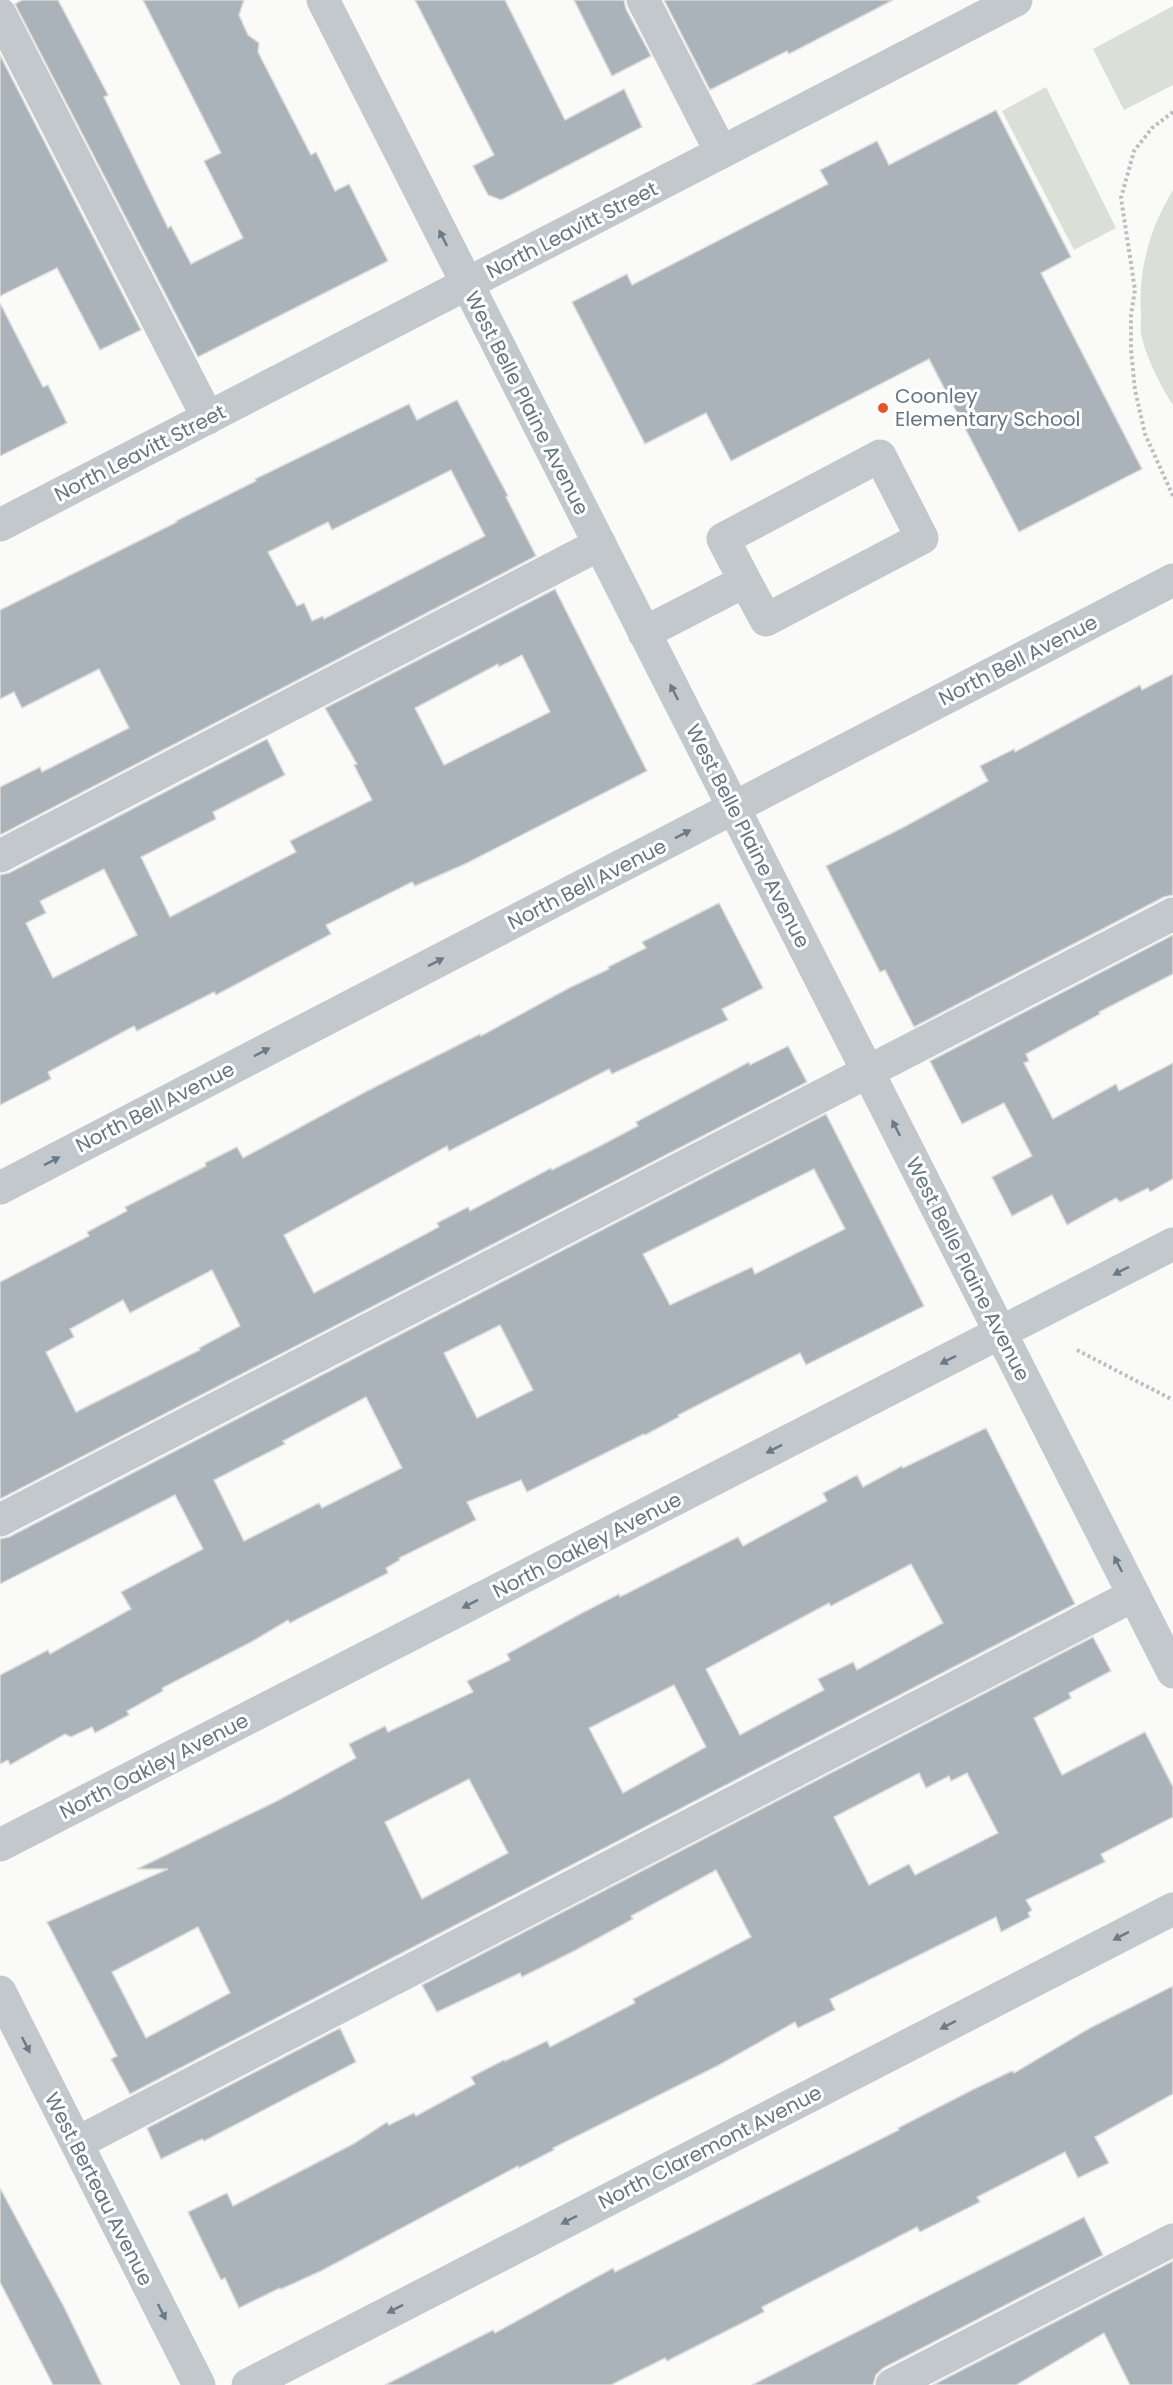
<svg xmlns="http://www.w3.org/2000/svg" width="1173" height="2385" font-family="Poppins,sans-serif">
  <style>
    .green { fill: #dadfd7 }
    .building { fill: #aab3b9; stroke: #dcdcda; stroke-width: 1.5; fill-rule: evenodd }
    .lines { fill: none; stroke-linecap: round; stroke-linejoin: round }
    .path { stroke: #bbbfc2; stroke-width: 4; stroke-dasharray: 3 3; stroke-linecap: butt }
    .minor { stroke: #c3c8cc; stroke-width: 33 }
    .oneway { fill: #6a7a87 }
    .poi-dot { fill: #e4572e; stroke: #fff; stroke-width: 2 }
    .labels { text-anchor: middle; dominant-baseline: central; stroke-width: 6; stroke-linejoin: round; paint-order: stroke }
    .street-label { font-size: 20px; fill: #657683; stroke: #fff }
    .poi-label { font-size: 20px; fill: #657683; stroke: #fff; text-anchor: start }
  </style>
  <rect width="100%" height="100%" fill="#fafaf8"/>
  <g class="green">
    <path d="M 1173,6 L 1173,85 L 1124,110 L 1093,49 Z"/>
    <path d="M 1046,87 L 1116,228 L 1074,250 L 1002,111 Z"/>
    <path d="M 1173,190 L 1173,405 C 1161,387 1147,359 1142,338 C 1140,330 1141,322 1141,314 C 1138,269 1150,228 1173,190 Z"/>
  </g>
  <g class="building">
    <path d="M 22,0 L 58,0 L 108,95 L 104,97 L 168,228 L 171,226 L 191,264 L 243,238 L 204,161 L 221,153 L 143,0 L 244,0 L 239,15 L 248,35 L 259,43 L 258,52 L 311,155 L 316,152 L 335,191 L 349,184 L 388,261 L 198,357 L 15,4 Z"/>
    <path d="M 415,0 L 505,0 L 565,120 L 624,89 L 642,127 L 501,200 L 488,195 L 473,166 L 494,155 Z"/>
    <path d="M 574,0 L 624,0 L 626,9 L 651,56 L 612,76 Z"/>
    <path d="M 664,0 L 893,0 L 789,54 L 787,51 L 710,90 Z"/>
    <path d="M 0,55 L 141,330 L 100,350 L 57,268 L 0,296 Z"/>
    <path d="M 996,110 L 1071,257 L 1041,273 L 1142,469 L 1019,532 L 929,359 L 731,461 L 706,413 L 645,444 L 572,302 L 627,274 L 632,285 L 828,184 L 820,170 L 877,141 L 889,165 Z"/>
    <path d="M 0,303 L 43,387 L 48,385 L 67,423 L 0,456 Z"/>
    <path d="M 457,400 L 508,496 L 506,497 L 536,556 L 0,835 L 0,787 L 40,767 L 42,772 L 129,728 L 99,669 L 22,708 L 14,692 L 0,699 L 0,610 L 177,522 L 176,521 L 256,481 L 255,479 L 409,404 L 417,420 ZM 451,470 L 485,536 L 324,619 L 323,616 L 312,621 L 304,603 L 297,606 L 268,552 L 328,522 L 332,530 Z"/>
    <path d="M 555,589 L 647,771 L 465,864 L 415,886 L 412,882 L 326,925 L 331,934 L 216,995 L 214,992 L 137,1031 L 134,1026 L 48,1072 L 51,1079 L 0,1105 L 0,875 L 9,873 L 267,739 L 285,775 L 213,812 L 216,819 L 141,857 L 170,917 L 296,852 L 290,841 L 372,800 L 354,765 L 357,764 L 325,708 ZM 522,655 L 550,712 L 444,765 L 415,708 L 498,664 L 499,667 ZM 104,869 L 137,935 L 53,978 L 26,923 L 46,913 L 40,901 Z"/>
    <path d="M 1173,674 L 1173,895 L 1164,897 L 914,1027 L 885,970 L 880,972 L 826,866 L 904,827 L 988,781 L 980,766 L 1014,749 L 1015,752 L 1140,685 L 1142,690 Z"/>
    <path d="M 719,903 L 763,988 L 722,1009 L 728,1020 L 612,1074 L 609,1069 L 449,1151 L 447,1146 L 284,1235 L 314,1293 L 439,1227 L 437,1223 L 468,1207 L 470,1211 L 551,1168 L 552,1170 L 598,1147 L 638,1126 L 636,1122 L 749,1062 L 750,1065 L 788,1046 L 807,1082 L 0,1499 L 0,1282 L 89,1236 L 87,1232 L 127,1211 L 125,1207 L 206,1166 L 205,1163 L 237,1147 L 243,1158 L 367,1091 L 480,1034 L 481,1036 L 569,988 L 609,969 L 608,967 L 646,948 L 642,942 ZM 212,1270 L 240,1326 L 199,1348 L 200,1350 L 76,1412 L 46,1352 L 74,1337 L 70,1329 L 123,1300 L 130,1313 Z"/>
    <path d="M 1173,935 L 1173,974 L 1099,1012 L 1100,1014 L 1026,1054 L 1029,1061 L 1024,1063 L 1053,1119 L 1116,1084 L 1119,1091 L 1173,1063 L 1173,1179 L 1150,1192 L 1148,1188 L 1120,1202 L 1116,1198 L 1067,1225 L 1052,1195 L 1012,1216 L 992,1177 L 1032,1156 L 1004,1103 L 962,1124 L 930,1061 Z"/>
    <path d="M 826,1114 L 924,1306 L 806,1365 L 800,1353 L 678,1415 L 679,1417 L 645,1435 L 644,1434 L 527,1492 L 521,1480 L 467,1502 L 476,1520 L 399,1558 L 400,1560 L 386,1568 L 388,1573 L 290,1623 L 288,1620 L 253,1641 L 162,1688 L 163,1691 L 127,1711 L 129,1715 L 95,1733 L 92,1727 L 71,1737 L 65,1734 L 10,1765 L 8,1760 L 0,1764 L 0,1675 L 48,1650 L 50,1654 L 131,1609 L 121,1592 L 203,1549 L 175,1495 L 0,1584 L 0,1539 L 9,1537 ZM 814,1169 L 845,1229 L 755,1274 L 752,1267 L 670,1305 L 643,1254 ZM 500,1325 L 533,1390 L 477,1418 L 444,1353 ZM 366,1397 L 402,1468 L 322,1508 L 319,1503 L 244,1541 L 214,1480 L 285,1444 L 283,1441 Z"/>
    <path d="M 986,1428 L 1075,1604 L 130,2094 L 111,2059 L 117,2056 L 47,1922 L 168,1869 L 137,1869 L 277,1801 L 356,1758 L 349,1744 L 385,1726 L 388,1732 L 473,1692 L 467,1681 L 510,1660 L 507,1654 L 582,1613 L 619,1594 L 620,1597 L 738,1537 L 743,1546 L 827,1501 L 823,1493 L 857,1475 L 863,1487 L 902,1466 L 903,1468 ZM 911,1564 L 943,1623 L 857,1670 L 853,1662 L 818,1679 L 824,1690 L 740,1735 L 706,1669 L 829,1603 L 831,1606 ZM 674,1685 L 706,1747 L 623,1793 L 589,1728 ZM 469,1779 L 508,1853 L 422,1899 L 385,1822 ZM 198,1927 L 230,1993 L 146,2038 L 112,1972 Z"/>
    <path d="M 1093,1637 L 1111,1671 L 1069,1693 L 1071,1698 L 1034,1718 L 1062,1775 L 1145,1732 L 1173,1787 L 1173,1817 L 1101,1854 L 1105,1862 L 1026,1900 L 1032,1910 L 1028,1913 L 1030,1917 L 1001,1932 L 996,1917 L 830,1999 L 835,2010 L 798,2028 L 795,2022 L 717,2066 L 553,2148 L 554,2150 L 519,2168 L 518,2166 L 321,2271 L 281,2289 L 280,2288 L 239,2308 L 225,2278 L 221,2280 L 188,2212 L 227,2193 L 233,2206 L 355,2143 L 387,2122 L 389,2125 L 414,2113 L 416,2116 L 475,2084 L 471,2077 L 504,2060 L 505,2061 L 547,2041 L 550,2047 L 635,2003 L 633,1999 L 751,1937 L 716,1870 L 631,1916 L 633,1919 L 576,1950 L 522,1977 L 520,1973 L 437,2012 L 422,1985 ZM 919,1773 L 926,1788 L 949,1776 L 951,1781 L 967,1773 L 998,1833 L 915,1875 L 909,1864 L 869,1885 L 834,1817 Z"/>
    <path d="M 1173,1986 L 1173,2094 L 1095,2137 L 1109,2163 L 1078,2178 L 1065,2152 L 977,2197 L 980,2202 L 920,2232 L 917,2227 L 762,2307 L 764,2312 L 667,2361 L 665,2358 L 611,2385 L 385,2385 L 493,2330 L 495,2333 L 613,2268 L 615,2272 L 899,2130 L 898,2128 L 972,2090 L 1012,2071 L 1014,2073 L 1090,2028 Z"/>
    <path d="M 340,2028 L 356,2062 L 204,2141 L 202,2139 L 161,2159 L 147,2128 Z"/>
    <path d="M 0,2188 L 64,2307 L 102,2385 L 53,2385 L 0,2282 Z"/>
    <path d="M 1084,2217 L 1103,2255 L 883,2368 L 876,2375 L 873,2385 L 752,2385 Z"/>
    <path d="M 1173,2261 L 1173,2385 L 1130,2385 L 1104,2333 L 1016,2385 L 933,2385 Z"/>
  </g>
  <g class="lines">
    <g class="path">
      <path d="M 1173,112 L 1152,128 L 1134,151 L 1121,198 L 1135,290 L 1131,315 L 1131,350 L 1135,390 L 1145,434 L 1173,496"/>
      <path d="M 1077,1350 L 1173,1400"/>
    </g>
    <g class="minor">
      <path d="M 323,0 L 1173,1672"/>
      <path d="M 643,0 L 721,152"/>
      <path d="M 0,14 L 208,418"/>
      <path d="M 0,525 L 1016,0"/>
      <path d="M 644,633 L 745,581 L 766,620 L 922,538 L 880,456 L 723,539 L 745,581"/>
      <path d="M 0,856 L 600,544"/>
      <path d="M 0,1188 L 1173,580"/>
      <path d="M 0,1520 L 1173,914"/>
      <path d="M 0,1845 L 1173,1244"/>
      <path d="M 0,1992 L 199,2385"/>
      <path d="M 77,2143 L 1134,1595"/>
      <path d="M 248,2385 L 1173,1909"/>
      <path d="M 892,2385 L 1173,2240"/>
    </g>
  </g>
  <defs><path id="oneway-solid" d="M-6-.8H1V-3.2L6.5 0L1 3.2V.8H-6Z" transform="scale(1.5)"/></defs>
  <g class="oneway">
    <use href="#oneway-solid" transform="translate(443 238) rotate(-117)"/>
    <use href="#oneway-solid" transform="translate(674 692) rotate(-117)"/>
    <use href="#oneway-solid" transform="translate(683 834) rotate(-27)"/>
    <use href="#oneway-solid" transform="translate(436 962) rotate(-27)"/>
    <use href="#oneway-solid" transform="translate(262 1052) rotate(-27)"/>
    <use href="#oneway-solid" transform="translate(896 1128) rotate(-117)"/>
    <use href="#oneway-solid" transform="translate(52 1161) rotate(-27)"/>
    <use href="#oneway-solid" transform="translate(1121 1271) rotate(153)"/>
    <use href="#oneway-solid" transform="translate(948 1360) rotate(153)"/>
    <use href="#oneway-solid" transform="translate(774 1449) rotate(153)"/>
    <use href="#oneway-solid" transform="translate(1118 1564) rotate(-117)"/>
    <use href="#oneway-solid" transform="translate(470 1604) rotate(153)"/>
    <use href="#oneway-solid" transform="translate(1121 1936) rotate(153)"/>
    <use href="#oneway-solid" transform="translate(948 2025) rotate(153)"/>
    <use href="#oneway-solid" transform="translate(26 2045) rotate(63)"/>
    <use href="#oneway-solid" transform="translate(569 2220) rotate(153)"/>
    <use href="#oneway-solid" transform="translate(395 2309) rotate(153)"/>
    <use href="#oneway-solid" transform="translate(162 2312) rotate(63)"/>
  </g>
  <circle class="poi-dot" cx="883" cy="408" r="6"/>
  <g class="labels">
    <g class="street-label">
      <text transform="translate(572 230) rotate(-27)">North Leavitt Street</text>
      <text transform="translate(527 403) rotate(63)">West Belle Plaine Avenue</text>
      <text transform="translate(140 453) rotate(-27)">North Leavitt Street</text>
      <text transform="translate(1018 660) rotate(-27)">North Bell Avenue</text>
      <text transform="translate(748 836) rotate(63)">West Belle Plaine Avenue</text>
      <text transform="translate(587 884) rotate(-27)">North Bell Avenue</text>
      <text transform="translate(155 1107) rotate(-27)">North Bell Avenue</text>
      <text transform="translate(968 1269) rotate(63)">West Belle Plaine Avenue</text>
      <text transform="translate(587 1545) rotate(-27)">North Oakley Avenue</text>
      <text transform="translate(154 1766) rotate(-27)">North Oakley Avenue</text>
      <text transform="translate(710 2147) rotate(-27)">North Claremont Avenue</text>
      <text transform="translate(99 2189) rotate(63)">West Berteau Avenue</text>
    </g>
    <g class="poi-label">
      <text x="895" y="396">Coonley<tspan x="895" dy="23">Elementary School</tspan></text>
    </g>
  </g>
</svg>
